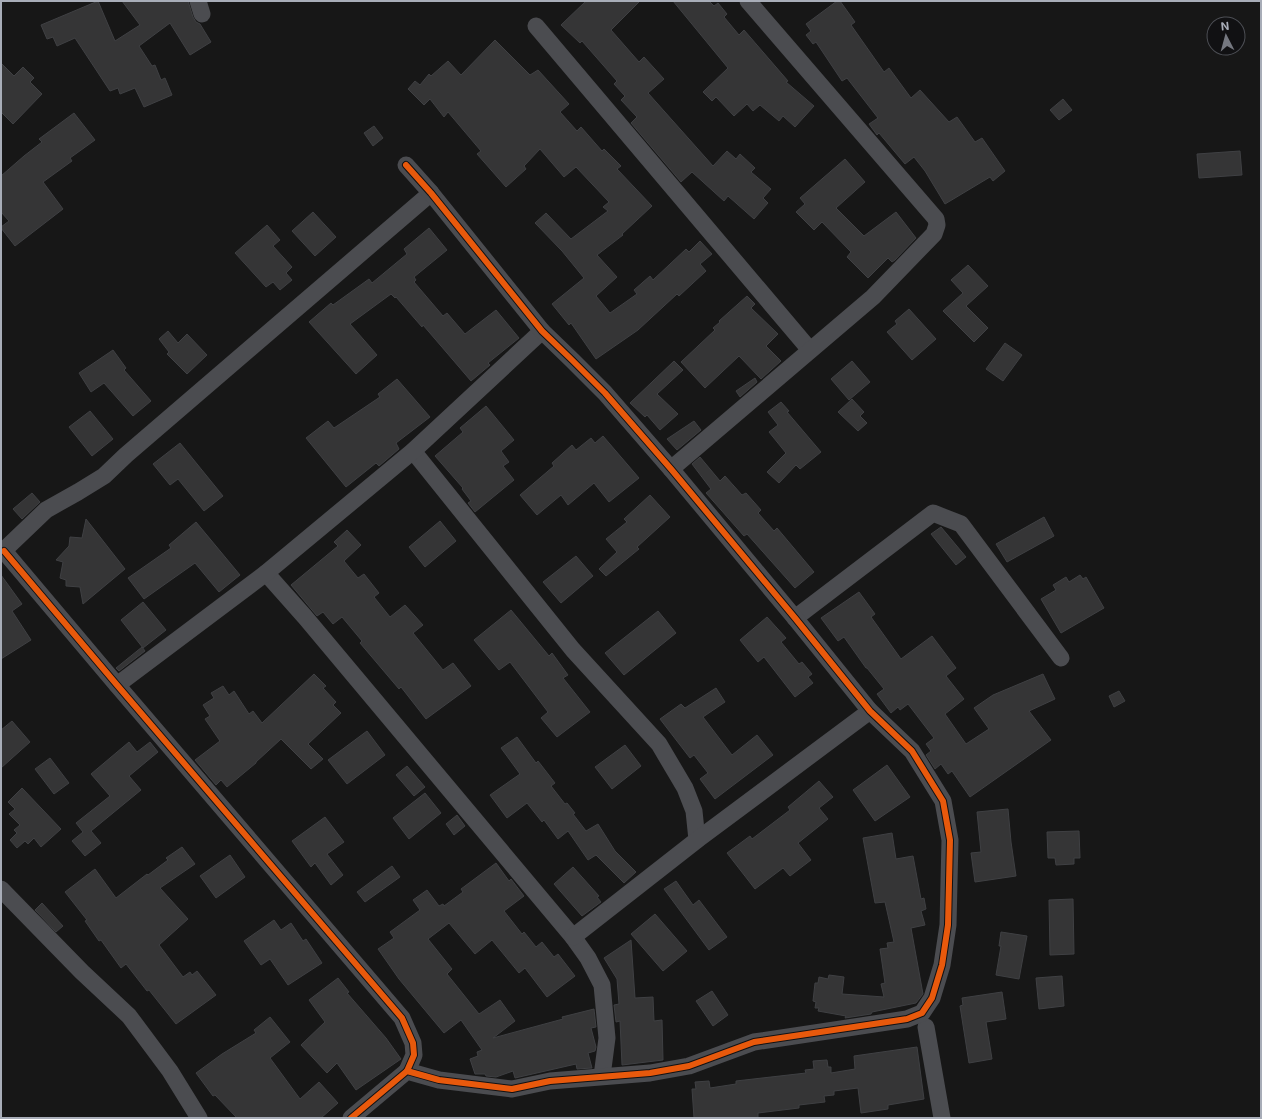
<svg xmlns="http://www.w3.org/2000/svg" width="1262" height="1119" font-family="Inter,sans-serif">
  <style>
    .building { fill: #353536; stroke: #3f4043 }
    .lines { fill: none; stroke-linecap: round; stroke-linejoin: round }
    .street { stroke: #4b4c50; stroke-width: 17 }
    .cycleway-casing { stroke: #111113; stroke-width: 8 }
    .cycleway { stroke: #e8590c; stroke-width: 6 }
  </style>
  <rect width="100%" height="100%" fill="#171717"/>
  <g class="building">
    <path d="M 98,1 L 115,41 L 140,25 L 122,1 L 188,1 L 193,17 L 196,22 L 200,24 L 211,42 L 190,55 L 170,23 L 139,46 L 152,66 L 155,65 L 161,80 L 165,78 L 172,95 L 144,107 L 135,88 L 120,94 L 118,88 L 110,91 L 75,38 L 57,46 L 53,37 L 47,39 L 41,25 Z"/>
    <path d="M 586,1 L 640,1 L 611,30 L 639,62 L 644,57 L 664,79 L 648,93 L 713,166 L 727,151 L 736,159 L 740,154 L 755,168 L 751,172 L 771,189 L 763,198 L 768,203 L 754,219 L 728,196 L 724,201 L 692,172 L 681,182 L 631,123 L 637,117 L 621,100 L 625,96 L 614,84 L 617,81 L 582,41 L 580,43 L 561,25 Z"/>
    <path d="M 673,1 L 709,1 L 714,6 L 718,3 L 727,14 L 724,17 L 739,35 L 744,30 L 788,81 L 786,82 L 814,106 L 795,127 L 783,116 L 779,121 L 760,105 L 753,111 L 747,104 L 734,116 L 716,97 L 712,101 L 703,92 L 728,68 Z"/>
    <path d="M 837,1 L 840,1 L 855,22 L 851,25 L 884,72 L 889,68 L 911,98 L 920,90 L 949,122 L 957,117 L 975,142 L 982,138 L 1005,171 L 993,181 L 990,177 L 945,204 L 925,171 L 914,157 L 905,164 L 879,133 L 877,135 L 869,124 L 878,118 L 847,78 L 842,81 L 816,42 L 813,44 L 806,35 L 811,31 L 806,24 Z"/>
    <path d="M 495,40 L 530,75 L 538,70 L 569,104 L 560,112 L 577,131 L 581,127 L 602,151 L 604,149 L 621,166 L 617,169 L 652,206 L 622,234 L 623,235 L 597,255 L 617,277 L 596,296 L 610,313 L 637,294 L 634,290 L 650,276 L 653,280 L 686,249 L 689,252 L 700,241 L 712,254 L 700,264 L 706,271 L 679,296 L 677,294 L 638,330 L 596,359 L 571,323 L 569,325 L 552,304 L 584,278 L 562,251 L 535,223 L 546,213 L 571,239 L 608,211 L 603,207 L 609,202 L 576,167 L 564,177 L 540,149 L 524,166 L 526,169 L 506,187 L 477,154 L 481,151 L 448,112 L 444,117 L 430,99 L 424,105 L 408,89 L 415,81 L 420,85 L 429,74 L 431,76 L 448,61 L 461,75 Z"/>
    <path d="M 1,63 L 14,76 L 23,67 L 34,78 L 30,82 L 42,94 L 13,124 L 1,112 Z"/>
    <path d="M 1063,99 L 1072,110 L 1059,120 L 1050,110 Z"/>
    <path d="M 74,113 L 95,140 L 70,158 L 72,161 L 43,182 L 63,209 L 15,246 L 1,228 L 1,227 L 9,221 L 1,212 L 1,176 L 24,156 L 42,142 L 39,139 Z"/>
    <path d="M 374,126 L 383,138 L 373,146 L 364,133 Z"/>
    <path d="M 1240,151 L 1242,175 L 1199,178 L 1197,154 Z"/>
    <path d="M 845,159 L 865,182 L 836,208 L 864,236 L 896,212 L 916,238 L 895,260 L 892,262 L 888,258 L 868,278 L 847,257 L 851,252 L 822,222 L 814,230 L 796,212 L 805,204 L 800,198 Z"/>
    <path d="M 313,212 L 336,237 L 315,256 L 292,231 Z"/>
    <path d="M 267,225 L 280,240 L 273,246 L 292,267 L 286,273 L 292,280 L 280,290 L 273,282 L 266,287 L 235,253 Z"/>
    <path d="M 429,228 L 447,250 L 414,277 L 416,280 L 414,282 L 443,316 L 447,313 L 465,334 L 496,310 L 519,338 L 488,363 L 490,365 L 471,381 L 423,325 L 422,327 L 396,297 L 395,298 L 391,294 L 350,324 L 377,355 L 356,374 L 309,322 L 331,303 L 333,305 L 369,279 L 372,283 L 407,254 L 404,249 Z"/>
    <path d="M 968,265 L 988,286 L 966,306 L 988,328 L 974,342 L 943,311 L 963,293 L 951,280 Z"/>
    <path d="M 747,296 L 755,304 L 751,308 L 778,334 L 766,346 L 781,361 L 761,379 L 739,356 L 705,388 L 681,362 L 715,330 L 713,328 L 720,322 L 719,321 Z"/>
    <path d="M 909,309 L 936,339 L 912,360 L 887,332 L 897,324 L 895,321 Z"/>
    <path d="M 168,331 L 178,343 L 187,334 L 207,355 L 187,374 L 167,354 L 169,352 L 159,339 Z"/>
    <path d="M 1005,343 L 1022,355 L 1003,381 L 986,369 Z"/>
    <path d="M 113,350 L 126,368 L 124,370 L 151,401 L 133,416 L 104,383 L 91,392 L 79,373 Z"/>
    <path d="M 674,361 L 683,370 L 657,394 L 678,414 L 660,430 L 647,415 L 645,417 L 630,403 Z"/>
    <path d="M 852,361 L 870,382 L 849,400 L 831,379 Z"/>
    <path d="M 755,378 L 757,382 L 740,397 L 736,391 Z"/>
    <path d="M 397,379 L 430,417 L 396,443 L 399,449 L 379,466 L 376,463 L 346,487 L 306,438 L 328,421 L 334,428 L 380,397 L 378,394 Z"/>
    <path d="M 852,399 L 864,412 L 860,416 L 867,423 L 858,431 L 838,412 Z"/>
    <path d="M 781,402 L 789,411 L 787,412 L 821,452 L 800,469 L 796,465 L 779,483 L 767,472 L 786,453 L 769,432 L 778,425 L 768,412 Z"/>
    <path d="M 486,406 L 514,440 L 501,451 L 509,462 L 503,466 L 514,480 L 475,512 L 468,503 L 471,501 L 462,489 L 463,488 L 435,456 L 463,432 L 460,428 Z"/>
    <path d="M 90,411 L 113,439 L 92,456 L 69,427 Z"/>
    <path d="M 694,421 L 701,430 L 677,450 L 667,439 Z"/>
    <path d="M 603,436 L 639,478 L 609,502 L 594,483 L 568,505 L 561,495 L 537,515 L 520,495 L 554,466 L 552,463 L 572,445 L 576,450 L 591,438 L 595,443 Z"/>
    <path d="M 180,443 L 223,496 L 204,511 L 178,479 L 170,485 L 153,464 Z"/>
    <path d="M 700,457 L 720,481 L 725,476 L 742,495 L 746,493 L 761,510 L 758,513 L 774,531 L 777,528 L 814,572 L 795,588 L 747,534 L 744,536 L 706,493 L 711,489 L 692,464 Z"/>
    <path d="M 32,493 L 40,502 L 22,519 L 13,509 Z"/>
    <path d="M 650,495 L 670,517 L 637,547 L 639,549 L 606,576 L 599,569 L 617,552 L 606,539 L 627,522 L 624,519 Z"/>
    <path d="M 1044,517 L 1054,536 L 1007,562 L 996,544 Z"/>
    <path d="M 86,519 L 125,569 L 83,604 L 80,587 L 66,586 L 66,580 L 60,578 L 63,562 L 56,560 L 69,546 L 70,537 L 82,538 Z"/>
    <path d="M 440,521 L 456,541 L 425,567 L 409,547 Z"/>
    <path d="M 196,522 L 240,575 L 219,592 L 195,563 L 144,599 L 128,578 L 171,548 L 169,545 Z"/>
    <path d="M 941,527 L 966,557 L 956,565 L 931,534 Z"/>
    <path d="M 347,530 L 361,545 L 344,561 L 358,578 L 364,574 L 379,593 L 374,597 L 390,617 L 405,605 L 423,625 L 413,633 L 443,670 L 453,663 L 471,686 L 426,719 L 401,687 L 399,689 L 360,643 L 362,641 L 342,617 L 333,624 L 323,612 L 317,616 L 291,585 L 338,546 L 334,542 Z"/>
    <path d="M 576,556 L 593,576 L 561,603 L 543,582 Z"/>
    <path d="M 1,575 L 22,604 L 12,611 L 31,640 L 1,659 Z"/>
    <path d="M 1080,575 L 1083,579 L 1086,577 L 1104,608 L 1061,633 L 1041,599 L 1056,590 L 1053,585 L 1066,577 L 1069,582 Z"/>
    <path d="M 859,592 L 875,614 L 871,617 L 901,659 L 932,636 L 956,668 L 946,676 L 964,699 L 945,714 L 966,744 L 989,729 L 974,708 L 993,695 L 1043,674 L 1055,699 L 1029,711 L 1051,740 L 970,797 L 952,771 L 948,774 L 941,764 L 935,769 L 926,755 L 931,751 L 926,744 L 934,738 L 908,704 L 900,710 L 898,707 L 891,713 L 877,694 L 884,689 L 867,668 L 866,668 L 844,637 L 838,641 L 821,618 Z"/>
    <path d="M 143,602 L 166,630 L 143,648 L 121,620 Z"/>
    <path d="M 511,610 L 549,656 L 552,653 L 568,675 L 563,678 L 590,712 L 557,737 L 541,718 L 548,712 L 510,662 L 499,670 L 474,640 Z"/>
    <path d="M 658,611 L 676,633 L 624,675 L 605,653 Z"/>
    <path d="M 767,617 L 786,638 L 781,642 L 799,664 L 802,662 L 812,674 L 808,677 L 813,683 L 795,697 L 764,657 L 758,662 L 740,640 Z"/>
    <path d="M 142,647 L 145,651 L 119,671 L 116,668 Z"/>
    <path d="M 314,674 L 326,686 L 323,688 L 336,702 L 333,705 L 341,713 L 308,744 L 323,759 L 311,769 L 281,739 L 256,762 L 256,763 L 227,787 L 221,780 L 216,785 L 195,760 L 220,741 L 205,719 L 210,716 L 203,705 L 214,698 L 211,693 L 223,686 L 229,695 L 234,691 L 249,714 L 253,711 L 262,723 Z"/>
    <path d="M 716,688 L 725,702 L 703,717 L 732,755 L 757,735 L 773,755 L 715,799 L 700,779 L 708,773 L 694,755 L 690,758 L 660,719 L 681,704 L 685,708 Z"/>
    <path d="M 1119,691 L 1125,701 L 1114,707 L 1109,696 Z"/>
    <path d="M 12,721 L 30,742 L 1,768 L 1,730 Z"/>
    <path d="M 367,731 L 385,755 L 347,784 L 328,760 Z"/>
    <path d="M 517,737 L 536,763 L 538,761 L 555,783 L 551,786 L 565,804 L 567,803 L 575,813 L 573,814 L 586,831 L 598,824 L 615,851 L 636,872 L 624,883 L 596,855 L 588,860 L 568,831 L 558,839 L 544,820 L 542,822 L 527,803 L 507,818 L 490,795 L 520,774 L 501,748 Z"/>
    <path d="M 129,742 L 137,752 L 150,742 L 158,752 L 129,776 L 141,790 L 91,831 L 101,843 L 85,856 L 72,841 L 83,832 L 76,823 L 110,796 L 91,774 Z"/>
    <path d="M 625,745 L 641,766 L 612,789 L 595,767 Z"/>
    <path d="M 50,758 L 69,783 L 54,794 L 35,769 Z"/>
    <path d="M 887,765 L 910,797 L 875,821 L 853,790 Z"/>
    <path d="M 407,766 L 425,787 L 414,796 L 396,775 Z"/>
    <path d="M 819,781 L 833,797 L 819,808 L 828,819 L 798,843 L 811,860 L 790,876 L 783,868 L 755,889 L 727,853 L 750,836 L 752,839 L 790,810 L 788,807 Z"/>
    <path d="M 22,788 L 61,829 L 41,847 L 34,838 L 28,844 L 25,841 L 17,848 L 10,840 L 17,833 L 14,830 L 20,825 L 9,814 L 15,809 L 8,802 Z"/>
    <path d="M 425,793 L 441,813 L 409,839 L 393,818 Z"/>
    <path d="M 1008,809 L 1011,842 L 1016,876 L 975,882 L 971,853 L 981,852 L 977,812 Z"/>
    <path d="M 457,815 L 465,826 L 454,835 L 446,824 Z"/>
    <path d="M 325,817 L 344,842 L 327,854 L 343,875 L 331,885 L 315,863 L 311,867 L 292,841 Z"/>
    <path d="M 1079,831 L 1080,858 L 1074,858 L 1074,864 L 1056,865 L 1055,858 L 1048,858 L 1047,832 Z"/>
    <path d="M 892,833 L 896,859 L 913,856 L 921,899 L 924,898 L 926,909 L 921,911 L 925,925 L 911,928 L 923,994 L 916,1003 L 872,1012 L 871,1014 L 845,1018 L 846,1016 L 818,1011 L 819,1008 L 815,1008 L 816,1002 L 813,1001 L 815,983 L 818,983 L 819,977 L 828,979 L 829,975 L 844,977 L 842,994 L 884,997 L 881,984 L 885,983 L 880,949 L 888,948 L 887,943 L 894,942 L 885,902 L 875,903 L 863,838 Z"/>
    <path d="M 182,847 L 195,864 L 160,888 L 188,919 L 159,945 L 183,977 L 190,972 L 192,975 L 197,971 L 216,995 L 176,1024 L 149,990 L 147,991 L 126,964 L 121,968 L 101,940 L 99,941 L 85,921 L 87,920 L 65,892 L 95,869 L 116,898 L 147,874 L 148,875 L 168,860 L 166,858 Z"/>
    <path d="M 230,855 L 245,877 L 216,898 L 200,876 Z"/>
    <path d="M 496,863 L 509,881 L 511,879 L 524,896 L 504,911 L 522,934 L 524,932 L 536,947 L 542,942 L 554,957 L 558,954 L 575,976 L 547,997 L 525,968 L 519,973 L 492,940 L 475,954 L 449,923 L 428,939 L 452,969 L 447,974 L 479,1014 L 500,1000 L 515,1021 L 493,1038 L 563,1019 L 562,1017 L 594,1009 L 596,1027 L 591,1028 L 596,1047 L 595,1051 L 588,1053 L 592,1068 L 577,1069 L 576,1064 L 515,1078 L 513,1071 L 496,1077 L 486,1076 L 485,1074 L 475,1074 L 470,1059 L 478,1056 L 477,1052 L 482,1050 L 461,1020 L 444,1033 L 399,979 L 378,949 L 394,938 L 390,932 L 420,910 L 413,900 L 427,890 L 439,906 L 443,904 L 444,906 L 463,892 L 461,889 Z"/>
    <path d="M 392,866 L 400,877 L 365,902 L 357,892 Z"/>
    <path d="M 573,867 L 599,896 L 597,897 L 601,902 L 582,916 L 554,884 Z"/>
    <path d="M 676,881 L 693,905 L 699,900 L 727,937 L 709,950 L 664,889 Z"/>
    <path d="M 1073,899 L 1074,954 L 1050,955 L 1049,900 Z"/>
    <path d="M 42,903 L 63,926 L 56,932 L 35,910 Z"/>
    <path d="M 655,914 L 687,951 L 663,971 L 631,934 Z"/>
    <path d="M 274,920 L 281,930 L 291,923 L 303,941 L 306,939 L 322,963 L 288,985 L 270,959 L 261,965 L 244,941 Z"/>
    <path d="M 1001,932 L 1027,936 L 1019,979 L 996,975 L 1001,946 L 999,946 Z"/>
    <path d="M 631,940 L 635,998 L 653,997 L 654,1021 L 662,1020 L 663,1060 L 622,1065 L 620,1021 L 616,1022 L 614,1005 L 619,1004 L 617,979 L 604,958 Z"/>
    <path d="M 1062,976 L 1064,1006 L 1039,1009 L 1036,978 Z"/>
    <path d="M 338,978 L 349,992 L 347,993 L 386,1038 L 401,1059 L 356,1090 L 337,1063 L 327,1073 L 301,1045 L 325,1022 L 309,1000 Z"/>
    <path d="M 712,991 L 728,1015 L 713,1026 L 696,1001 Z"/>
    <path d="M 1002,992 L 1006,1019 L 986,1022 L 992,1059 L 969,1063 L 960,1006 L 963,1005 L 962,998 Z"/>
    <path d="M 270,1017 L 290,1042 L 270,1058 L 300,1099 L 319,1082 L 338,1103 L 321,1118 L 237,1118 L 215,1095 L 213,1096 L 196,1073 L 222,1054 L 256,1033 L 254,1030 Z"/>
    <path d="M 917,1047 L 924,1099 L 888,1105 L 888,1109 L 861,1113 L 858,1088 L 834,1091 L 834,1095 L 824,1096 L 825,1102 L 799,1105 L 799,1108 L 758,1113 L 758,1118 L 694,1118 L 692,1089 L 696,1089 L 695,1082 L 709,1081 L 710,1088 L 736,1084 L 736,1081 L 806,1073 L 805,1070 L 814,1069 L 813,1061 L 827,1060 L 828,1067 L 831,1067 L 831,1073 L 855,1069 L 854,1056 Z"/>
  </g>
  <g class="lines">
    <g class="street">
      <path d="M 198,1 L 202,14"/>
      <path d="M 536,26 L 810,350"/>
      <path d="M 413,451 L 573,650 L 659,744 L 685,788 L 694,811 L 697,840"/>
      <path d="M 671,469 L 873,297 L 934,234 L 937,225 L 936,219 L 748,1"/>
      <path d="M 4,551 L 117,685 L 402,1018 L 413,1043 L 414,1055 L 407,1071"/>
      <path d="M 1,553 L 46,510 L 78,492 L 104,476 L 126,455 L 431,193"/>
      <path d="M 266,573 L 305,617 L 573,937 L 588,958 L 602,985 L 607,1038 L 602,1076"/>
      <path d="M 795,618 L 933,513 L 961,524 L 1061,658"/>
      <path d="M 117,685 L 266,573 L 413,451 L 542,331"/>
      <path d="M 1,889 L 82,972 L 129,1016 L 170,1071 L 199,1118"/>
      <path d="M 573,937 L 697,840 L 870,711"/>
      <path d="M 926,1027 L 942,1118"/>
      <path d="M 351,1118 L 407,1071 L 439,1080 L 512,1089 L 550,1081 L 650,1073 L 689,1066 L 754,1042 L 907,1019 L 922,1013 L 932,998 L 942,965 L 948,925 L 950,840 L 943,801 L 912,751 L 870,711 L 795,618 L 671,469 L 605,393 L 572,360 L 542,331 L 431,193 L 406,165"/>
    </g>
    <g class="cycleway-casing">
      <g id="cycleway">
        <path d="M 4,551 L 117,685 L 402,1018 L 413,1043 L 414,1055 L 407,1071"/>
        <path d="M 351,1118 L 407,1071 L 439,1080 L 512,1089 L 550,1081 L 650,1073 L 689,1066 L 754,1042 L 907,1019 L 922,1013 L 932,998 L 942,965 L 948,925 L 950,840 L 943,801 L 912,751 L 870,711 L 795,618 L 671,469 L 605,393 L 572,360 L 542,331 L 431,193 L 406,165"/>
      </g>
    </g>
    <use href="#cycleway" class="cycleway"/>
  </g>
  <rect width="1262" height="1119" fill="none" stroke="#a8adb8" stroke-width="4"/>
  <g transform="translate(1226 36) rotate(354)"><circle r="19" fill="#111113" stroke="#4d4f55"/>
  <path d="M0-3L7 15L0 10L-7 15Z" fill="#757880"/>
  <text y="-6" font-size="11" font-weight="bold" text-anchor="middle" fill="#a8adb8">N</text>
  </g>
</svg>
